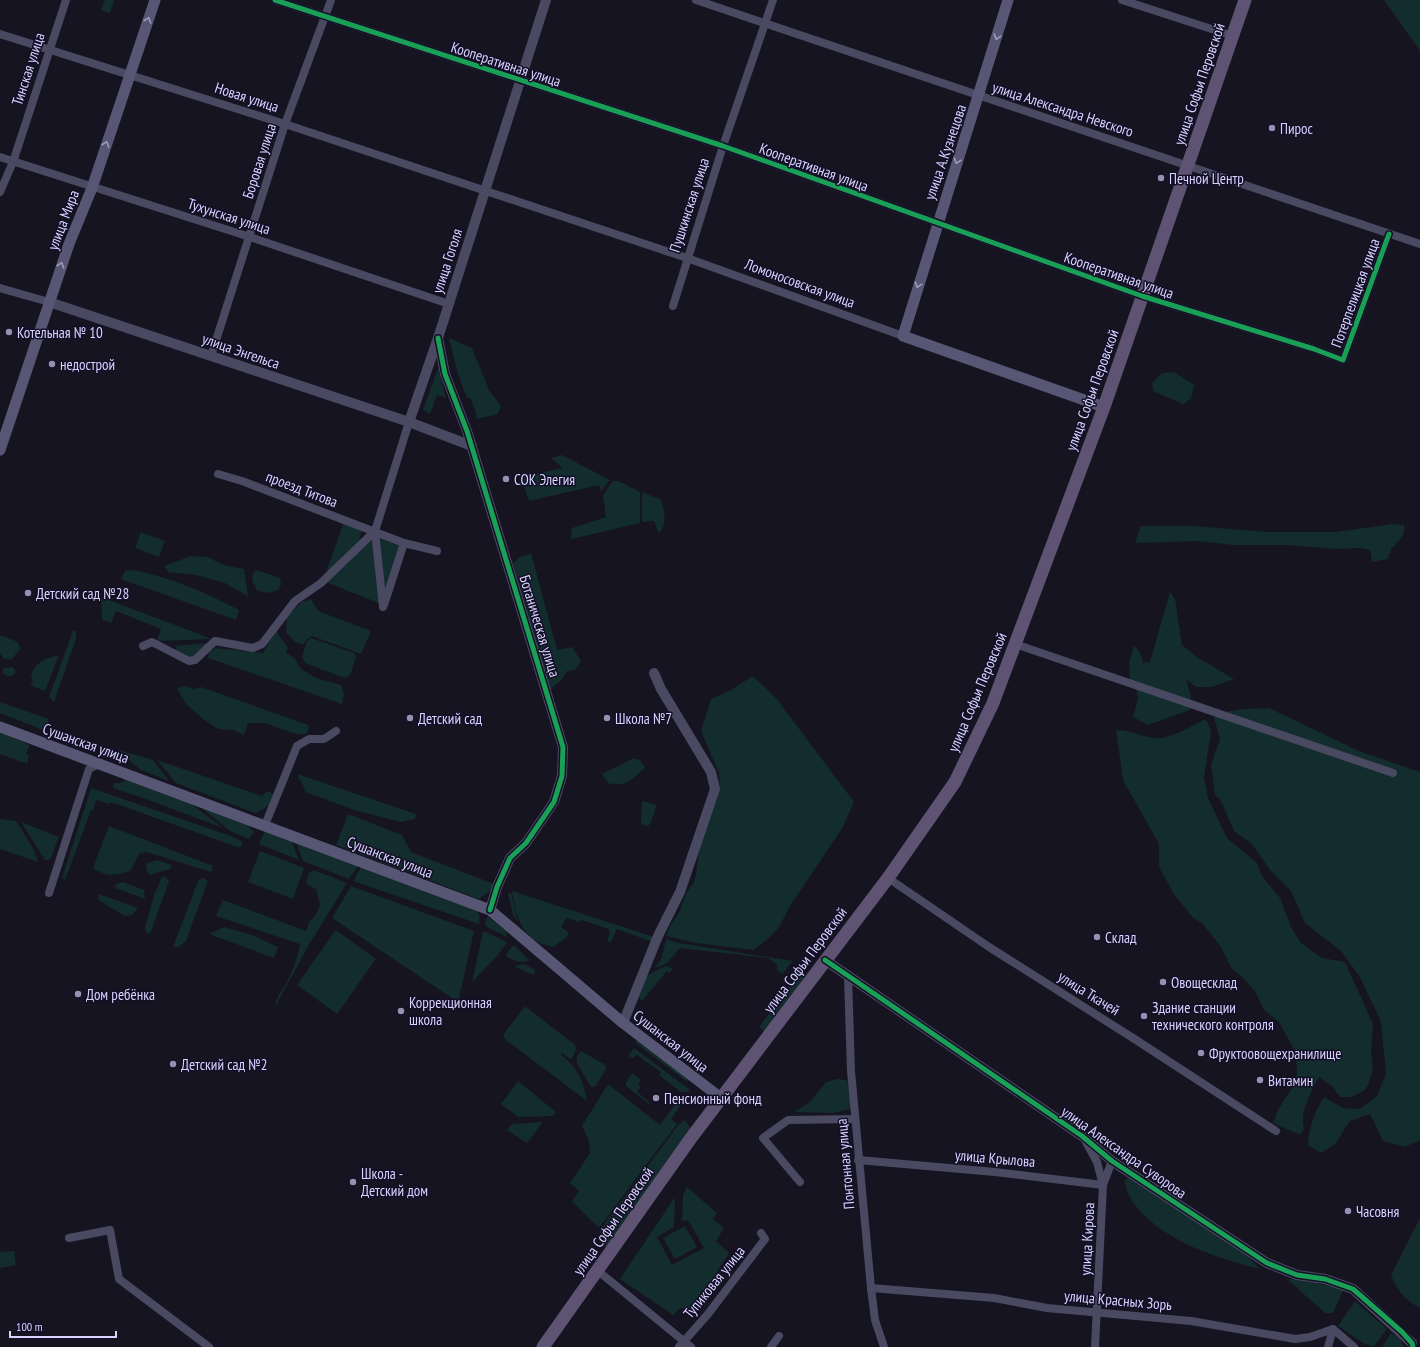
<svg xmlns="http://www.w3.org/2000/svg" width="1420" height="1347" font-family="'PT Sans Narrow',sans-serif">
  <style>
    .green { fill: #132c2d }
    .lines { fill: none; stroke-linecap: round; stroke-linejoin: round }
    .minor { stroke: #4a4962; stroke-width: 8 }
    .tertiary { stroke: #4a4962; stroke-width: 10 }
    .secondary { stroke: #575674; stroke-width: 11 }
    .primary { stroke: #5e5373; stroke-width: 13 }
    .cycleway-casing { stroke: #130f26; stroke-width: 8 }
    .cycleway { stroke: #1a9f57; stroke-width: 5 }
    .oneway { stroke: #9e9bc0 }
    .poi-dot { fill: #9591b1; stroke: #130f26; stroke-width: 1.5 }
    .labels { text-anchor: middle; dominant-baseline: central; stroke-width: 3; stroke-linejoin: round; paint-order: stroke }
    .street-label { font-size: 15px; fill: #d9d4ff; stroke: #130f26 }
    .poi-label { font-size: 15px; fill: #d9d4ff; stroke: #130f26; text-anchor: start }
  </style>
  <rect width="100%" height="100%" fill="#161421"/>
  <g class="green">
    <path d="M 105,0 L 114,0 L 110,13 L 101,10 Z"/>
    <path d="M 1384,0 L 1420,0 L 1420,51 Z"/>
    <path d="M 449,338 L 472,348 L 489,390 L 501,406 L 498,414 L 477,419 L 475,416 L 477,415 L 470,398 L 467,398 L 457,371 Z"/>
    <path d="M 438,368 L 446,398 L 437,395 L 430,414 L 423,410 Z"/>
    <path d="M 1174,372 L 1194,385 L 1191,398 L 1183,404 L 1153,391 L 1152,383 L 1162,373 Z"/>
    <path d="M 562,455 L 610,480 L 601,491 L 599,485 L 529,501 L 521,477 L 563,468 L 551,458 Z"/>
    <path d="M 613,481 L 618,481 L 640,492 L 640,523 L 571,539 L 572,528 L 606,517 L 603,495 Z"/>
    <path d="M 643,492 L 661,500 C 664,510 668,524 659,533 L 654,521 L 642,522 L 642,494 Z"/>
    <path d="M 344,522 L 362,530 L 359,541 L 324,578 Z"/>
    <path d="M 1393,524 L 1404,525 C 1405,536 1400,539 1393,547 C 1390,550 1389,555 1388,559 L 1372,562 L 1370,550 L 1359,548 L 1338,549 L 1287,545 L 1232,545 L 1199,541 L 1135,543 L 1141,526 L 1194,526 L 1266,532 L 1336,532 Z"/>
    <path d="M 141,532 L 165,541 L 159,557 L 135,548 Z"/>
    <path d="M 380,538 L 400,545 L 385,596 Z"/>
    <path d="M 367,539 L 375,543 L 381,604 L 326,582 Z"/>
    <path d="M 531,553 L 557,650 L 572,647 L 581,661 L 575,670 L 567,671 L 562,679 L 550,690 L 513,564 L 518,558 Z"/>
    <path d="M 191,556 L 207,557 L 224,565 L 244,569 L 248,596 L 225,583 L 196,575 L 168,572 L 164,566 Z"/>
    <path d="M 133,570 C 170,577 205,592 239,610 L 236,620 L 121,579 L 125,571 Z"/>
    <path d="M 256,570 L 280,578 L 281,585 L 278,590 L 267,593 L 257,590 L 252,580 L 253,573 Z"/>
    <path d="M 1170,592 L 1175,599 L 1182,645 L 1197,657 L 1234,679 L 1212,687 L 1196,687 L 1186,679 L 1191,696 L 1190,710 L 1148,725 L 1133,717 L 1138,698 L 1136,688 L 1130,679 L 1129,664 L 1134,645 L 1141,654 L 1143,663 L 1150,662 Z"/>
    <path d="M 101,597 L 212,639 L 157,641 L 161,629 L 116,611 L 111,623 L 102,620 Z"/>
    <path d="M 311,599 L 318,611 L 371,631 L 361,654 L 312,636 L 307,639 L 303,645 L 294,641 L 286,632 L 287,617 L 302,602 Z"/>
    <path d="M 73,631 L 76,631 L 76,639 L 54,702 L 49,697 Z"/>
    <path d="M 276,631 L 288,648 L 286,652 L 294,658 L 301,669 L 316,678 L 341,685 L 344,694 L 342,704 L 208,658 L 209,652 L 216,648 L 263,653 Z"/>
    <path d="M 0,635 L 18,642 L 20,649 L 11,660 L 3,658 L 0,653 Z"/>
    <path d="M 311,638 L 354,653 L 356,658 L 350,675 L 344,678 L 305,663 L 302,657 L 307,641 Z"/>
    <path d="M 209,643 L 194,658 L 186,657 L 177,652 L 176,646 Z"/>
    <path d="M 59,655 L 45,691 L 30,685 L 33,682 L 31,676 C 35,662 45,659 59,655 Z"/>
    <path d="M 13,667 L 16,672 C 11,678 9,677 2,673 L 4,668 Z"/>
    <path d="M 753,676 L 776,698 L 854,802 L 843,827 L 790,906 L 779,927 L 770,937 L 754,950 L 696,943 L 666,936 L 670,926 L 679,913 L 686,893 L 693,884 L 696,875 L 699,848 L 720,790 L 719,773 L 701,731 L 711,699 L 731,690 Z"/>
    <path d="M 185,686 L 194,689 L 201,687 L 308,725 L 309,728 L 306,734 L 296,734 L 265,723 L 248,723 L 244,735 L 233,730 L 218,729 L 203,719 L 186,704 L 177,688 Z"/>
    <path d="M 0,702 L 49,719 L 46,731 L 0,713 Z"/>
    <path d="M 1269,708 L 1359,751 L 1420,772 L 1420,1140 L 1405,1147 L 1383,1141 L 1370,1114 L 1350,1121 L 1335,1144 L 1321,1153 L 1308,1145 C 1309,1127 1314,1113 1324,1097 L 1343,1108 L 1360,1109 L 1377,1096 L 1386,1074 L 1381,1022 L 1360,977 L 1341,951 L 1305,923 L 1291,891 L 1270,870 L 1251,843 L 1234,831 L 1220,799 L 1215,795 L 1211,765 L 1220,739 L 1213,714 L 1243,709 Z"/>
    <path d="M 1206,719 L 1211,731 L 1204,778 L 1208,798 L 1227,838 L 1256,862 L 1262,876 L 1280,898 L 1291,927 L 1301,943 L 1322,958 L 1345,962 L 1373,1024 L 1371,1051 L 1373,1070 L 1368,1085 L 1364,1091 L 1351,1097 L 1340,1097 L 1332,1086 L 1319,1077 C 1311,1093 1299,1111 1304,1129 L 1300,1135 L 1273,1123 L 1278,1110 L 1295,1083 L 1297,1074 L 1296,1053 L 1279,1022 L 1264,1010 L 1255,991 L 1242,977 L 1232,969 L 1221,947 L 1202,923 L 1193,918 L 1173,893 L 1159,866 L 1159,844 L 1123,780 L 1116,730 C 1130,730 1140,736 1153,738 C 1169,740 1192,726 1206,719 Z"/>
    <path d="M 0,732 L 30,745 L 26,754 L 29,756 L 27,764 L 0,754 Z"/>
    <path d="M 119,750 L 153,760 L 169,781 L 141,770 L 120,753 Z"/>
    <path d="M 634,758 L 640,760 L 645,768 C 640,772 630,782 626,783 C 622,785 615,783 609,784 L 602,774 Z"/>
    <path d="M 157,760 L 262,796 L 267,791 L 275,795 C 271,806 265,808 255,813 L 176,783 Z"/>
    <path d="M 297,774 L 416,814 L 415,819 L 400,822 L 354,810 L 306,792 Z"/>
    <path d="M 126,780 L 193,805 L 223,828 L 149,800 L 113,788 L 114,783 L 120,783 Z"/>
    <path d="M 91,788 L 231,836 L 243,842 L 240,848 L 111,802 L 109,804 L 96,800 L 93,810 L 91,810 L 65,880 L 62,878 Z"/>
    <path d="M 642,801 L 657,805 L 650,824 L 648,826 L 641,824 Z"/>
    <path d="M 198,805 L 247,824 L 254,832 L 249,839 L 230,831 Z"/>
    <path d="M 348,814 L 402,835 L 411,852 L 494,884 L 490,891 L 479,899 L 336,845 Z"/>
    <path d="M 0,819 L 16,821 L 34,850 L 38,862 L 0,849 Z"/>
    <path d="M 21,822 L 59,837 L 50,860 L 45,860 Z"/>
    <path d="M 109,826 L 213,866 L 211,872 L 147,852 L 140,853 L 130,871 C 114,876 107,877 93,868 Z"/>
    <path d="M 266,829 L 291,840 L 299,860 L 259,844 Z"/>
    <path d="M 295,840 L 358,866 L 349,879 L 303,861 Z"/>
    <path d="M 260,851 L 304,868 L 293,899 L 248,882 Z"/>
    <path d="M 157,860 L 172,865 L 170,869 L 150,875 L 147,871 L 146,864 Z"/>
    <path d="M 361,867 L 475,908 L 480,916 L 479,924 L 353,881 Z"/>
    <path d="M 314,870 L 347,883 L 310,943 L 275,1007 C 276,997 281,992 286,984 C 292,973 298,956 300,944 L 216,916 L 223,900 L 306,931 L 309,922 L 315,916 L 320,905 L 316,889 L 309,886 L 306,881 L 309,873 Z"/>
    <path d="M 162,877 L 166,877 L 169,881 L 150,934 L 146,932 L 145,928 L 154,895 Z"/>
    <path d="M 203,878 L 208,881 L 186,941 L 179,947 L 173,947 L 198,881 Z"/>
    <path d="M 123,882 L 144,890 L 145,899 L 115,888 L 116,884 Z"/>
    <path d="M 351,886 L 474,931 L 458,1002 L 332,918 Z"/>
    <path d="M 512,891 L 654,937 L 652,941 L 650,941 L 617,929 L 611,942 L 607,941 L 610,932 L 608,929 L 582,920 L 579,922 L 566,918 L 561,927 L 569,933 L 567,937 L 553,947 C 523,942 516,918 512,891 Z"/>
    <path d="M 508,893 L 511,893 L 518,922 L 513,915 Z"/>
    <path d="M 99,894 L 138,908 L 132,915 L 125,916 L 98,900 Z"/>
    <path d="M 488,917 L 506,931 L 507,937 L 485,926 L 486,919 Z"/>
    <path d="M 224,927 L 252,935 L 278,947 L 274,958 L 209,934 Z"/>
    <path d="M 336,930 L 376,959 L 337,1014 L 297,985 Z"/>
    <path d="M 483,931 L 507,942 L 498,955 L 472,982 Z"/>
    <path d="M 666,939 L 679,943 L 793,961 L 782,974 L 776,969 L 778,966 L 768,958 L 680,948 L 667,963 L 653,969 L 661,960 Z"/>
    <path d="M 512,946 L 515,946 L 529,960 C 521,965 513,960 506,956 Z"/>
    <path d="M 524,964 L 535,970 L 534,975 L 514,966 Z"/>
    <path d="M 666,966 L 673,968 L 669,973 L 667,971 L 642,1001 L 639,998 C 647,974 642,977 666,966 Z"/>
    <path d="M 802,971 L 805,976 L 765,1032 L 759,1027 Z"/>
    <path d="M 525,1006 L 575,1045 L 576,1050 L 571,1060 L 562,1053 L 561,1054 C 564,1058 569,1061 572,1065 C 581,1075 585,1089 587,1101 L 506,1040 L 503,1035 Z"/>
    <path d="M 640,1040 L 687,1078 L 687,1082 L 635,1042 Z"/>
    <path d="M 634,1048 L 690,1090 L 688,1092 L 680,1092 L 676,1088 L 659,1075 L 661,1072 L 637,1055 L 633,1058 L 628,1056 Z"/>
    <path d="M 581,1051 L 604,1064 L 606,1069 L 596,1086 L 591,1087 L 577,1063 L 577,1056 Z"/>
    <path d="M 632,1073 L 641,1080 L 638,1084 L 641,1086 L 637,1092 L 650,1102 L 649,1104 L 626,1086 L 626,1082 Z"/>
    <path d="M 837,1079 L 847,1080 L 851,1099 L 850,1109 L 834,1113 L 794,1112 L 810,1102 L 826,1082 Z"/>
    <path d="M 518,1081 L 556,1112 L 553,1116 L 518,1117 L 501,1104 Z"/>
    <path d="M 608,1084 L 660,1125 L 680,1098 L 687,1096 L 671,1119 L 677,1124 L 599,1228 L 572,1201 L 579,1191 L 570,1183 L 590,1153 L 589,1141 L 582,1126 Z"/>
    <path d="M 685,1120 L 690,1128 L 606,1248 L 600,1230 L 679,1124 Z"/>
    <path d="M 543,1122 L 527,1143 L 507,1130 L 512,1124 Z"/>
    <path d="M 1131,1176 L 1247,1256 L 1260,1269 C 1216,1258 1156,1239 1131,1199 C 1128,1194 1126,1187 1124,1181 Z"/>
    <path d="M 687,1187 L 717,1213 L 713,1219 L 724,1228 L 716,1241 L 729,1253 L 692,1311 L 680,1308 L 673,1315 L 620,1279 L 675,1197 L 674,1227 L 657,1237 L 672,1265 L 704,1248 L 688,1220 L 682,1221 L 683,1195 Z"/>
    <path d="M 1420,1218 L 1420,1308 C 1403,1298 1399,1293 1391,1275 Z"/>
    <path d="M 685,1226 L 697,1247 L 675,1259 L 663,1238 Z"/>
    <path d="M 14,1251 L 16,1265 L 0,1268 L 0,1252 Z"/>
    <path d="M 1287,1279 L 1301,1280 L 1344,1289 L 1333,1313 L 1325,1313 Z"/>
    <path d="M 1355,1301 L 1387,1329 L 1373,1347 L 1363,1343 L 1338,1326 Z"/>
    <path d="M 1391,1333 L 1399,1338 L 1404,1347 L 1382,1347 Z"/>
  </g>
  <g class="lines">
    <g class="minor">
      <path d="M 275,0 L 723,146 L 1142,296 L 1314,349 L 1343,360 L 1389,234"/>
      <path d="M 696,0 L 1420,244"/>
      <path d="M 1122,0 L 1233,36"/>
      <path d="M 0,34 L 285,124 L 687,258 L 903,336"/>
      <path d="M 0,157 L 250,237 L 449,304"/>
      <path d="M 0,192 L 13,162 L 66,0"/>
      <path d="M 0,288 L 49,302"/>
      <path d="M 673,306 L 723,146 L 773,0"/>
      <path d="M 211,356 L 285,124 L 331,0"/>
      <path d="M 218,474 L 242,481 L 404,543 L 437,551"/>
      <path d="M 375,531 L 409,422"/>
      <path d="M 384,605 L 404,543"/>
      <path d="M 1015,644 L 1393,773"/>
      <path d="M 143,646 L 152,642 L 189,661 L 195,660 L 215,641 L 253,648 L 262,644 L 295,601 L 321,583 L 375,531 L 383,607"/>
      <path d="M 265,825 L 297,746 L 309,739 L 324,739 L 336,731"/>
      <path d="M 888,878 L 989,947 L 1133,1038 L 1276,1131"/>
      <path d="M 49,893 L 89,769 L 100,763"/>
      <path d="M 848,977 L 851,1071 L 871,1288 L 875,1320 L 884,1347"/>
      <path d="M 1086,1142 L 1097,1162 L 1103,1185 L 1095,1347"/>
      <path d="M 858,1160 L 995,1172 L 1103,1185 L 1112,1161"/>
      <path d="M 800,1182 L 763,1138 L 788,1120 L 855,1119"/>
      <path d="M 69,1238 L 110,1230 L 119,1279 L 209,1347"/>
      <path d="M 598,1271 L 691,1347"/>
      <path d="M 871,1288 L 994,1298 L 1047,1308 L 1191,1321 L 1295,1339 L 1310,1337 L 1333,1329 L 1354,1347"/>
      <path d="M 679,1347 L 708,1314 L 765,1239 L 761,1233"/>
      <path d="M 771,1347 L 779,1336"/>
      <path d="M 1328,1347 L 1333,1329"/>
    </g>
    <g class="tertiary">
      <path d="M 49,302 L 409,422 L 472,446"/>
      <path d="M 438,338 L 445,374 L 467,431 L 563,747 L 562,776 L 554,802 L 526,843 L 510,858 L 497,887 L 490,910"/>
      <path d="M 409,422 L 438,338 L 546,0"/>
      <path d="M 825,960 L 1082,1136 L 1112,1161 L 1267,1263 L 1297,1275 L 1325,1279 L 1353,1289 L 1412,1343"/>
      <path d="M 623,1023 L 658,936 L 680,892 L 715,789 L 711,772 L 661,689 L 654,673"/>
    </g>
    <g class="secondary">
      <path d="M 1008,0 L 903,336 L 1104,407"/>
      <path d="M 0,450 L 69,244 L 92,188 L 155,0"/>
      <path d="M 0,727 L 490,910 L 623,1023 L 721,1098"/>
    </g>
    <path class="primary" d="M 543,1347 L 691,1138 L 888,878 L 955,782 L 993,703 L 1104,407 L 1245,0"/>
    <g class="cycleway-casing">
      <g id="cycleway">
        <path d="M 275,0 L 723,146 L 1142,296 L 1314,349 L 1343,360 L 1389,234"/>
        <path d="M 438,338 L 445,374 L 467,431 L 563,747 L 562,776 L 554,802 L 526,843 L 510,858 L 497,887 L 490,910"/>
        <path d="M 825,960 L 1082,1136 L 1112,1161 L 1267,1263 L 1297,1275 L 1325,1279 L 1353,1289 L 1402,1332 L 1412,1343 L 1413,1347"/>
      </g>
    </g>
    <use href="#cycleway" class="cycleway"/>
  </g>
  <defs><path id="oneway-chevron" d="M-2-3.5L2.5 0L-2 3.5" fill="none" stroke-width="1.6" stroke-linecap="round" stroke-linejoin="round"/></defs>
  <g class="oneway">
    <use href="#oneway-chevron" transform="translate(148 20) rotate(-71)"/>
    <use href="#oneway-chevron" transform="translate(997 37) rotate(107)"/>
    <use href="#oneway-chevron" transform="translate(106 144) rotate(-71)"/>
    <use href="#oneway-chevron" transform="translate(957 161) rotate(109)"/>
    <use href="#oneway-chevron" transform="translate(61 265) rotate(-71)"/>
    <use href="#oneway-chevron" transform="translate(918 285) rotate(107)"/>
  </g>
  <g class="poi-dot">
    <circle cx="1272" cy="128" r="4"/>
    <circle cx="1161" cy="178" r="4"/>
    <circle cx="9" cy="332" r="4"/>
    <circle cx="52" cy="364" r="4"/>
    <circle cx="506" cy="479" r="4"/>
    <circle cx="28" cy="593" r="4"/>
    <circle cx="410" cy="718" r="4"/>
    <circle cx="607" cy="718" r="4"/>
    <circle cx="1097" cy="937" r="4"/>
    <circle cx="1163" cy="982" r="4"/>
    <circle cx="78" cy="994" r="4"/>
    <circle cx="401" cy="1011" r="4"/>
    <circle cx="1144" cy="1016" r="4"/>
    <circle cx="1201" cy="1053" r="4"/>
    <circle cx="173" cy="1064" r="4"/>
    <circle cx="1260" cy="1080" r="4"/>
    <circle cx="656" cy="1098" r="4"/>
    <circle cx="353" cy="1182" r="4"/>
    <circle cx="1348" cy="1211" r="4"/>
  </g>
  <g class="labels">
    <g class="street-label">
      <text transform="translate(506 64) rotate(18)">Кооперативная улица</text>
      <text transform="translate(28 69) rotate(-72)">Тинская улица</text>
      <text transform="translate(1199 84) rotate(-71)">улица Софьи Перовской</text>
      <text transform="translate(247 97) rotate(18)">Новая улица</text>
      <text transform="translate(1063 109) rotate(18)">улица Александра Невского</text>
      <text transform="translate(945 152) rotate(-71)">улица А.Кузнецова</text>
      <text transform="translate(259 161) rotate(-72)">Боровая улица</text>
      <text transform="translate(814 167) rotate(20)">Кооперативная улица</text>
      <text transform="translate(689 205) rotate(-72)">Пушкинская улица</text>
      <text transform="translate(229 216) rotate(18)">Тухунская улица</text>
      <text transform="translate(63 220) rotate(-69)">улица Мира</text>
      <text transform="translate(447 261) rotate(-72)">улица Гоголя</text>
      <text transform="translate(1119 275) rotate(19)">Кооперативная улица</text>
      <text transform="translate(800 283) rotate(20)">Ломоносовская улица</text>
      <text transform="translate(1355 293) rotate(-70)">Потерпелицкая улица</text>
      <text transform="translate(241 351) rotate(19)">улица Энгельса</text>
      <text transform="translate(1092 390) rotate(-70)">улица Софьи Перовской</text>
      <text transform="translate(302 489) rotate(21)">проезд Титова</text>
      <text transform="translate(540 626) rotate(73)">Ботаническая улица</text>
      <text transform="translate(977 692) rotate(-67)">улица Софьи Перовской</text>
      <text transform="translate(86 743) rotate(20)">Сушанская улица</text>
      <text transform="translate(390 857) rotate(21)">Сушанская улица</text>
      <text transform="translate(805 960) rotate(-53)">улица Софьи Перовской</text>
      <text transform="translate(1089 993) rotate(32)">улица Ткачей</text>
      <text transform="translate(671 1041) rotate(38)">Сушанская улица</text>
      <text transform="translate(1124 1152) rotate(35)">улица Александра Суворова</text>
      <text transform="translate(995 1158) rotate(5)">улица Крылова</text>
      <text transform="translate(845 1164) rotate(-95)">Понтонная улица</text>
      <text transform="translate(613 1221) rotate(-55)">улица Софьи Перовской</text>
      <text transform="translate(1087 1239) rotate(-87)">улица Кирова</text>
      <text transform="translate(714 1282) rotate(-51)">Тупиковая улица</text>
      <text transform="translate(1118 1300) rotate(5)">улица Красных Зорь</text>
    </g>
    <g class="poi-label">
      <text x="1280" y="128">Пирос</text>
      <text x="1169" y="178">Печной Центр</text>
      <text x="17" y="332">Котельная № 10</text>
      <text x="60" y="364">недострой</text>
      <text x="514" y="479">СОК Элегия</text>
      <text x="36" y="593">Детский сад №28</text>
      <text x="418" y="718">Детский сад</text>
      <text x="615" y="718">Школа №7</text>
      <text x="1105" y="937">Склад</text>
      <text x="1171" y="982">Овощесклад</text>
      <text x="86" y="994">Дом ребёнка</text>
      <text x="409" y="1002">Коррекционная<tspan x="409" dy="17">школа</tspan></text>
      <text x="1152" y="1007">Здание станции<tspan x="1152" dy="17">технического контроля</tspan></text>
      <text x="1209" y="1053">Фруктоовощехранилище</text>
      <text x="181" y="1064">Детский сад №2</text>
      <text x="1268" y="1080">Витамин</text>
      <text x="664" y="1098">Пенсионный фонд</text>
      <text x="361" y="1173">Школа -<tspan x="361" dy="17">Детский дом</tspan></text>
      <text x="1356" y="1211">Часовня</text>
    </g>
  </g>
  <path d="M10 1331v6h106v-6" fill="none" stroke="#d9d4ff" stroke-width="2"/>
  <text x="16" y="1331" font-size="12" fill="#d9d4ff" stroke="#130f26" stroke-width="3" paint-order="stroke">100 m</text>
</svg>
